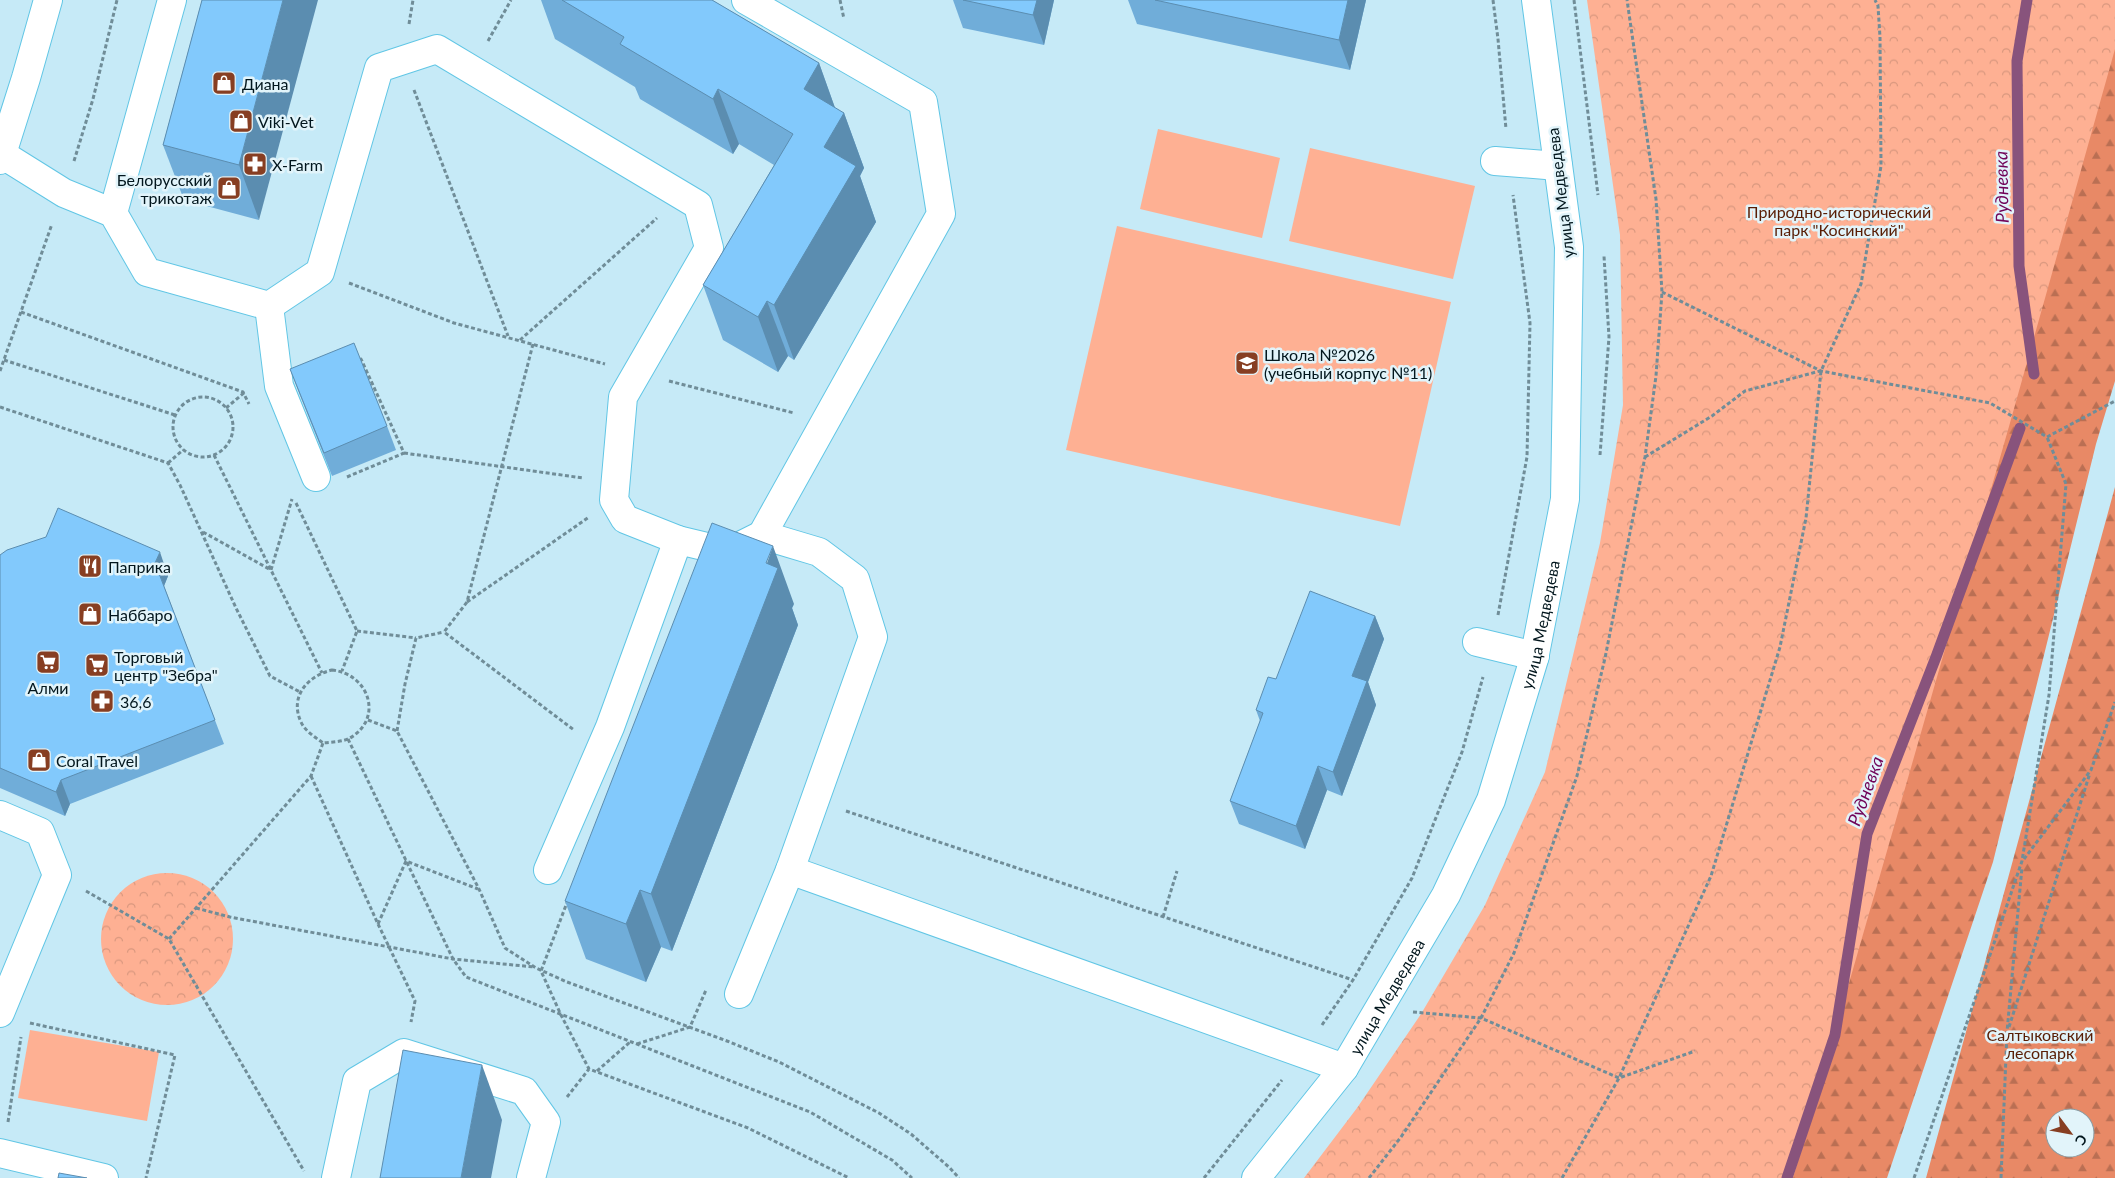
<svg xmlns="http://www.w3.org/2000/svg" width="2115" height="1178" font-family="Lato,sans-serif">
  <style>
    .green { fill: #feb093 }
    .forest { fill: url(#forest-firs); fill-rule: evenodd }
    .park { fill: url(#park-crowns) }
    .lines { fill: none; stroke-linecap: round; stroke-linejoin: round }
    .stream { stroke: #88537c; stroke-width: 11 }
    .minor-casing { stroke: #61c6e5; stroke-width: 30 }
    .path { stroke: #708d98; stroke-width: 3; stroke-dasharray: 4 2.5; stroke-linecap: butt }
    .minor { stroke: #fff; stroke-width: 28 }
    .wall { fill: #70add9 }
    .shaded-wall { fill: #5b8db0 }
    .building { fill: #82c9fc; stroke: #5b8db0 }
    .labels { text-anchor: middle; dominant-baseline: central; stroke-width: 5; stroke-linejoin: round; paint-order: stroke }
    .poi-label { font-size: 16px; fill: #02161d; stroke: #e2f4fa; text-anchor: start }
    .street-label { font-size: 16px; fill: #02161d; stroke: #e2f4fa }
    .park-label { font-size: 16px; fill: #581d04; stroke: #e2f4fa }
    .water-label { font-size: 18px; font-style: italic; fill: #700458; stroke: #e2f4fa }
  </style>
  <defs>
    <pattern id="forest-firs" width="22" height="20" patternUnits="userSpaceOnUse" patternTransform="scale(1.25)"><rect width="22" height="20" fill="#e88966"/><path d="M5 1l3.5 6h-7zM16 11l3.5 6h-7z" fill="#ba6f53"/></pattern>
    <pattern id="park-crowns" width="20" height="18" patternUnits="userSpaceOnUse" patternTransform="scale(1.25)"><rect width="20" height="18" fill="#feb093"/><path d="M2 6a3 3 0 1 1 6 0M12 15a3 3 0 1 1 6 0" fill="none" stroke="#d8977e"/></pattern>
  </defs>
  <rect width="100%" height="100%" fill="#c6eaf7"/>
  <g class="green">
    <path d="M 1158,129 L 1280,158 L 1262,238 L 1140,209 Z"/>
    <path d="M 1310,148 L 1475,186 L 1453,279 L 1289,241 Z"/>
    <path d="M 1117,226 L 1451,302 L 1400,526 L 1066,450 Z"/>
    <path d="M 30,1030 L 159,1052 L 147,1121 L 18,1098 Z"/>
  </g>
  <g class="forest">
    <path d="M 2115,0 L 2115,381 L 2096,444 L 1993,862 L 1887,1178 L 1645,1178 Z"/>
    <path d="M 2115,487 L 2115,1178 L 1926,1178 ZM 2055,1118 L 2085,1118 L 2085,1148 L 2055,1148 Z"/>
  </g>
  <g class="park">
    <path d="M 1587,0 L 2115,0 L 2115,49 L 2008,430 L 1793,1178 L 1304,1178 L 1357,1108 L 1421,1014 L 1485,905 L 1545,772 L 1600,543 L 1623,405 L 1620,235 Z"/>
    <circle cx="167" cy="939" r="66"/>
  </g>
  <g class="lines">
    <g class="stream">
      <path d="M 2027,0 L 2017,61 L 2019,266 L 2034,374"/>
      <path d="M 1787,1178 L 1835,1035 L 1867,834 L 1936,657 L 2020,428"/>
    </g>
    <g class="minor-casing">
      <g id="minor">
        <path d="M 746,0 L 923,102 L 941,214 L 762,535"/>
        <path d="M 0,153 L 64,193 L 113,213 L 147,272 L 269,306 L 320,272 L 379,68 L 437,49 L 698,205 L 709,248 L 623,397 L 614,500 L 625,519 L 678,540 L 610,727 L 548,870"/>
        <path d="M 0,160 L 26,78 L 48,0"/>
        <path d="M 1495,161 L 1558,166"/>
        <path d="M 113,213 L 172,0"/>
        <path d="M 269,306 L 279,386 L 316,477"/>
        <path d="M 678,540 L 728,552 L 762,535 L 819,552 L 855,579 L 873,637 L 790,870 L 739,994"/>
        <path d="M 1477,642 L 1535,656"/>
        <path d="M 0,815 L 40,832 L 57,875 L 0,1013"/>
        <path d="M 790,870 L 1344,1068"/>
        <path d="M 0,1153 L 104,1178"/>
        <path d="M 336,1178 L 357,1081 L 404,1053 L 524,1091 L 546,1122 L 531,1178"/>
        <path id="s1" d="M 1256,1178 L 1344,1068 L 1446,895 L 1491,800 L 1534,659 L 1565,499 L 1569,247 L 1536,0"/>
      </g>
    </g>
    <g class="path">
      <path d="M 840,0 L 844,19"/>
      <path d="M 1493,0 L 1498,39 L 1506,129"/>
      <path d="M 1574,0 L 1598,195"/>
      <path d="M 409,24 L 413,0"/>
      <path d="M 488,41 L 511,0"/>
      <path d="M 414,90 L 508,336"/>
      <path d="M 74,161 L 93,99 L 117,0"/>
      <path d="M 349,283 L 454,323 L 605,364"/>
      <path d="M 1662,292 L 1821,371 L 1990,403 L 2047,437 L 2115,401"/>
      <path d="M 21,312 L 243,392 L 249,404"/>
      <path d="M 520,340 L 657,218"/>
      <path d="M 533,344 L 467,602 L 444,632 L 574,730"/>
      <path d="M 4,360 L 175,415"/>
      <path d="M 0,371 L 52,224"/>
      <path d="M 669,381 L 794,413"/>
      <circle cx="203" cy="427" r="30"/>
      <path d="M 0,407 L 168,463 L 180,485 L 236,608 L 270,676 L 300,692"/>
      <path d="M 226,408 L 245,392"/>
      <path d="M 404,453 L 583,478"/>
      <path d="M 214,455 L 322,673"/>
      <path d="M 1600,455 L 1609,337 L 1604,256"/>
      <path d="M 1645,457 L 1712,416 L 1745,391 L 1820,371"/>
      <path d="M 168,463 L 183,450"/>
      <path d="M 347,477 L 404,453 L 361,359 L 357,361"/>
      <path d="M 296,503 L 357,631 L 342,671"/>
      <path d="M 203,532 L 271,570 L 292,499"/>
      <path d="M 467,602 L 589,517"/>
      <path d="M 1498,615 L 1527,457 L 1530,323 L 1513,195"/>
      <path d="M 357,631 L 416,638"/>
      <path d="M 332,670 C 369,674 384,718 350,738 C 343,742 331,742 323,743 C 315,737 305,731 301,722 C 289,696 308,676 332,670 Z"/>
      <path d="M 368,720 L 397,731 L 479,889 L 505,948 L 536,968 L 567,982 L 727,1041 L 779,1062 L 879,1113 L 911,1134 L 950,1168 L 959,1178"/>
      <path d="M 397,731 L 405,684 L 416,638 L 444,632"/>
      <path d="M 348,739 L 453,959 L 466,977 L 810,1112 L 892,1160 L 912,1178"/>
      <path d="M 311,776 L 378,924 L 415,1001 L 411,1022"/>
      <path d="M 846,811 L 1353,980"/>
      <path d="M 2024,859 L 2091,770 L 2115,702"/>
      <path d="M 86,891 L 169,939 L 304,1171"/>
      <path d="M 568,900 L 541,971 L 561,1015 L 589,1069"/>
      <path d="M 196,908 L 230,917 L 453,959 L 534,967"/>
      <path d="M 1163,917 L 1177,871"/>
      <path d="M 378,924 L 406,861 L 478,889"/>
      <path d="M 169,939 L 311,776 L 323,743"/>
      <path d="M 1413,1012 L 1481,1018 L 1619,1078 L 1695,1051"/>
      <path d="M 30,1023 L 175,1055 L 146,1178"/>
      <path d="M 1322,1025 L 1353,980 L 1412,878 L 1462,752 L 1483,677"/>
      <path d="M 2009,1027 L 2090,773"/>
      <path d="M 637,1044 L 690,1027 L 706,990"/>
      <path d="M 597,1071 L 630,1042"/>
      <path d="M 567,1097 L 589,1069 L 748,1128 L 849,1178"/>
      <path d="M 8,1122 L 21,1037"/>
      <path d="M 1204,1178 L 1282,1080"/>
      <path d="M 1369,1178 L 1401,1137 L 1481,1018 L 1514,953 L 1577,776 L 1605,658 L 1645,457 L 1656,376 L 1662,292 L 1656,199 L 1627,0"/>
      <path d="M 1562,1178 L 1619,1078 L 1711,876 L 1780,647 L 1806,518 L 1821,371 L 1861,284 L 1881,166 L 1880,37 L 1878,6 L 1875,0"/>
      <path d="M 1914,1178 L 2022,861 L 2049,695 L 2066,484 L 2047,437"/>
      <path d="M 2001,1178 L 2007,1032 L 2022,867"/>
    </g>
    <use href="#minor" class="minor"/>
  </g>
  <g class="wall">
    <path d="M 202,0 L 259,220 L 184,200 L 163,145 Z"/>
    <path d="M 541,0 L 712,0 L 819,63 L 835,108 L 844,113 L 864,168 L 860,176 L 876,222 L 794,360 L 788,356 L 778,372 L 723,340 L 703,285 L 774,165 L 739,144 L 733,154 L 640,99 L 635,87 L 555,39 Z"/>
    <path d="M 953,0 L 1054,0 L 1044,45 L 963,28 Z"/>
    <path d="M 1128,0 L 1366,0 L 1350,70 L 1137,24 Z"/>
    <path d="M 290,369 L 387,426 L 396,450 L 332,476 L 299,393 Z"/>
    <path d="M 0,555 L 168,576 L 164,586 L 224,744 L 70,804 L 65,816 L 0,788 Z"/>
    <path d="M 794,604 L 792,608 L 798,625 L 672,951 L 661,947 L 646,982 L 586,959 L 565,901 Z"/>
    <path d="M 1375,616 L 1384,639 L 1368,682 L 1376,705 L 1342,796 L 1327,790 L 1305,849 L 1239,824 L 1230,801 L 1260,721 L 1256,710 L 1276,679 Z"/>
  </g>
  <g class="shaded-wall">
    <path d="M 283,0 L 318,0 L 259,220 L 239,165 Z"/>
    <path d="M 1037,0 L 1054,0 L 1044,45 L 1033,15 Z"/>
    <path d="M 1348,0 L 1366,0 L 1350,70 L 1339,40 Z"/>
    <path d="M 819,63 L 839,119 L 804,89 Z"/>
    <path d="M 718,89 L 739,144 L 733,154 L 713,99 Z"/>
    <path d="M 844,113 L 864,168 L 860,176 L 876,222 L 794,360 L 774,305 L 824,147 Z"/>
    <path d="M 767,301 L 788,356 L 778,372 L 758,317 Z"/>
    <path d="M 773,546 L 794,604 L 792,608 L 798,625 L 672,951 L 651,894 Z"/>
    <path d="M 160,552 L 168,576 L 164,586 L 155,563 Z"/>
    <path d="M 1375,616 L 1384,639 L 1368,682 L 1376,705 L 1342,796 L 1333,772 L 1352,676 Z"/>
    <path d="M 1318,766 L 1327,790 L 1305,849 L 1296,826 Z"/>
    <path d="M 61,780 L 70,804 L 65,816 L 56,792 Z"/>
    <path d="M 640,890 L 661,947 L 646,982 L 626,924 Z"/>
    <path d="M 482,1065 L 502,1120 L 491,1178 L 461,1178 Z"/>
  </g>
  <g class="building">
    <path d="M 202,0 L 283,0 L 239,165 L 163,145 Z"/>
    <path d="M 562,0 L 712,0 L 819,63 L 804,89 L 844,113 L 824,147 L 856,166 L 774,305 L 767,301 L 758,317 L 703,285 L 793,134 L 718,89 L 713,99 L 620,44 L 624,37 Z"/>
    <path d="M 963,0 L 1037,0 L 1033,15 Z"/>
    <path d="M 1155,0 L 1348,0 L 1339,40 Z"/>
    <path d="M 354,343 L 387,426 L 324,453 L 290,369 Z"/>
    <path d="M 58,508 L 160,552 L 155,563 L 215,720 L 61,780 L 56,792 L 0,768 L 0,555 L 7,550 L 46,537 Z"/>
    <path d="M 712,523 L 773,546 L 766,563 L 778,568 L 651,894 L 640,890 L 626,924 L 565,901 Z"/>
    <path d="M 1310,591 L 1375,616 L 1352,676 L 1367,681 L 1333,772 L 1318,766 L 1296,826 L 1230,801 L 1263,713 L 1256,710 L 1268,677 L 1276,679 Z"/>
    <path d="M 403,1050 L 482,1065 L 461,1178 L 380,1178 Z"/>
    <path d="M 59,1173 L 87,1178 L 58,1178 Z"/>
  </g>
  <defs>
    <g id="shop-square" transform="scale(1.25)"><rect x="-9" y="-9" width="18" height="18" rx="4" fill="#873e22" stroke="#e2f4fa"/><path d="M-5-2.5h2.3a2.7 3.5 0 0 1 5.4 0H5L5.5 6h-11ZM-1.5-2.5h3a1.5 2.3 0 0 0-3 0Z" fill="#fff"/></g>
    <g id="pharmacy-square" transform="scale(1.25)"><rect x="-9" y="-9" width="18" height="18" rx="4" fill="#873e22" stroke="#e2f4fa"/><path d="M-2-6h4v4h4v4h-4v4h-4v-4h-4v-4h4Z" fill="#fff"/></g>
    <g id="school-square" transform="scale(1.25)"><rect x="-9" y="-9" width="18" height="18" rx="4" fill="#873e22" stroke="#e2f4fa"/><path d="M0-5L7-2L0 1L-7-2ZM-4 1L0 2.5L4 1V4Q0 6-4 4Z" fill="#fff"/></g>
    <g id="restaurant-square" transform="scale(1.25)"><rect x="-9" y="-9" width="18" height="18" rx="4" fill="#873e22" stroke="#e2f4fa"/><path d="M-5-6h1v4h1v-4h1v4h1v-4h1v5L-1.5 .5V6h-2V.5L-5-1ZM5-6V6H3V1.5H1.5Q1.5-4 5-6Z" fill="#fff"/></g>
    <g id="supermarket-square" transform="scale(1.25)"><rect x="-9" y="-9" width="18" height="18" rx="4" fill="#873e22" stroke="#e2f4fa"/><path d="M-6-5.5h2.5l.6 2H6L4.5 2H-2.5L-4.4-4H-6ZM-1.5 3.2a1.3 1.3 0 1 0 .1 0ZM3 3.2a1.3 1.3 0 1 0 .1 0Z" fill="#fff"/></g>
  </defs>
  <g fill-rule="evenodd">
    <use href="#shop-square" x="224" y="83"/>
    <use href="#shop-square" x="241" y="121"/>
    <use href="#pharmacy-square" x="255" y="164"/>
    <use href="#shop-square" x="229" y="188"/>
    <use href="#school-square" x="1247" y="363"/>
    <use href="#restaurant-square" x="90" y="566"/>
    <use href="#shop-square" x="90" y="614"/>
    <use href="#supermarket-square" x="48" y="662"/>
    <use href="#supermarket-square" x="97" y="665"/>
    <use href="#pharmacy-square" x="102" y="701"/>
    <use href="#shop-square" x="39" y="760"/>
  </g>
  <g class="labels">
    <g class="poi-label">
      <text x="242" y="83">Диана</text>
      <text x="258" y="121">Viki-Vet</text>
      <text x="272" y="164">X-Farm</text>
      <text x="212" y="179" text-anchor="end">Белорусский<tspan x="212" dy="18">трикотаж</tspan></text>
      <text x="1264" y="354">Школа №2026<tspan x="1264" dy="18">(учебный корпус №11)</tspan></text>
      <text x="108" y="566">Паприка</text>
      <text x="108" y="614">Наббаро</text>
      <text x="114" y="656">Торговый<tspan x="114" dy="18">центр "Зебра"</tspan></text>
      <text x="48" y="687" text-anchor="middle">Алми</text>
      <text x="120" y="701">36,6</text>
      <text x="56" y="760">Coral Travel</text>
    </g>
    <g class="street-label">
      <text transform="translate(1560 193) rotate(-97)">улица Медведева</text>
      <text stroke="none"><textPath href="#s1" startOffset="629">улица Медведева</textPath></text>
      <text stroke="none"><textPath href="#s1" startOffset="224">улица Медведева</textPath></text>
    </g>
    <g class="park-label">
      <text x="1839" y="211">Природно-исторический<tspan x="1839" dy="18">парк "Косинский"</tspan></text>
      <text x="2040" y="1034">Салтыковский<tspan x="2040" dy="18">лесопарк</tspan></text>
    </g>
    <g class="water-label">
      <text transform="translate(2001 187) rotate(-91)">Рудневка</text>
      <text transform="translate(1865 791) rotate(-70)">Рудневка</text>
    </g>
  </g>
  <g transform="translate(2070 1133) rotate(122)"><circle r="24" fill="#e2f4fa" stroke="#889ba2"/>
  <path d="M0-4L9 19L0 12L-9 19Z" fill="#873e22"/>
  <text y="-8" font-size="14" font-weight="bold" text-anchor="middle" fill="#02161d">С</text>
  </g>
</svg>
